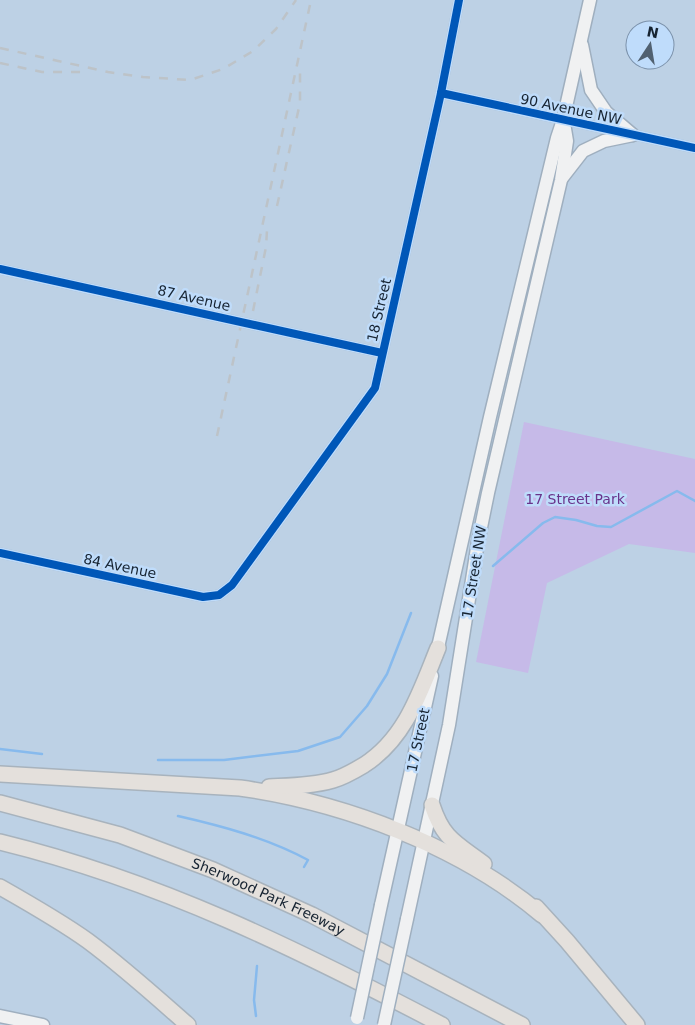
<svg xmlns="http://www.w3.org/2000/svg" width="695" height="1025" font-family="'DejaVu Sans',sans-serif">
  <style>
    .green { fill: #c6bae8 }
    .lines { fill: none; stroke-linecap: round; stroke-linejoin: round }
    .stream { stroke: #87baed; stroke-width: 2.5 }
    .street-casing { stroke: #9fafbf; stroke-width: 11 }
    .secondary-casing { stroke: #9fafbf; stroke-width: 15 }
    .highway-casing { stroke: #a8b3bd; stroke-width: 18 }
    .street { stroke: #f5f8fb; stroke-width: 9 }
    .secondary { stroke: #f0f1f2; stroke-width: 12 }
    .highway { stroke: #e4e0dc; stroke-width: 15 }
    .rail { stroke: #bdc3c8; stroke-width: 2.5; stroke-dasharray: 9 9; stroke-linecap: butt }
    .secondary-bridge-casing { stroke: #9fafbf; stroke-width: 15; stroke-linecap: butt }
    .secondary-bridge { stroke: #f0f1f2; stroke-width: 12 }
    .cycleway-casing { stroke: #bfdcfb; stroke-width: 11 }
    .cycleway { stroke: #0057b8; stroke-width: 8 }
    .labels { text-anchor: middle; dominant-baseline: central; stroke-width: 5; stroke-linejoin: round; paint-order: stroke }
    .street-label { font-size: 14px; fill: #172432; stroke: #bfdcfb }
    .park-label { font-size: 14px; fill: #69338b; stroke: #bfdcfb }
  </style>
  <rect width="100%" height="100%" fill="#bdd1e5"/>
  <path class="green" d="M 524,422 L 695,459 L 695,553 L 629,544 L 547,583 L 528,673 L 476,662 Z"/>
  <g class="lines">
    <g class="stream">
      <path d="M 493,566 L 543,523 L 555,517 L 576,520 L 597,526 L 611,527 L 677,491 L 695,501"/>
      <path d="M 0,749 L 42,754"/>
      <path d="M 158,760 L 224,760 L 298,751 L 340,737 L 367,706 L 387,674 L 411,613"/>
      <path d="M 178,816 C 222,826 267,838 308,860 L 304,867"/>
      <path d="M 256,1016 L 254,1000 L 257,966"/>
    </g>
    <g class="street-casing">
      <g id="street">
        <path d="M 441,93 L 695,148"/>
        <path d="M 0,269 L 382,353"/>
        <path d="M 0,553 L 203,597 L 219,595 L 232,585 L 375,388 L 441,93 L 459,0"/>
      </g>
    </g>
    <g class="secondary-casing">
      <g id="secondary">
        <path d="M 582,45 L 591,90 L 606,112 L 633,135"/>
        <path d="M 562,178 L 583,151 L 604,141 L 633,135"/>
        <path d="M 436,656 L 490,417 L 557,138 L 563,120 L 590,0"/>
        <path d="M 381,905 L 432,676"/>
        <path d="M 407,919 L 449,725 L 478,542 L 488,493 L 561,180 L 567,141 L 564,123"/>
        <path d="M 0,1016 L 43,1025"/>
      </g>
    </g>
    <g class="highway-casing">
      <g id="highway">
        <path d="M 0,774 L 240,788 C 345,803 460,846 542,915"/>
        <path d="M 269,787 C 290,786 312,786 333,780 C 344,777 354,771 364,765 C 406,738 420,692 438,648"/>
        <path id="s1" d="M 0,803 L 120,835 L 213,870 L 312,915 L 522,1025"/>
        <path d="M 432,805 C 443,839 456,843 484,864"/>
        <path d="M 0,842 C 160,881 297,949 442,1025"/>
        <path d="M 0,887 C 30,904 60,921 88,941 C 123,967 155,996 188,1025"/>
        <path d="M 536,907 L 567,941 L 637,1025"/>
      </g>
    </g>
    <use href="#street" class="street"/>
    <use href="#secondary" class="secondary"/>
    <use href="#highway" class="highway"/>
    <g class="rail">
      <path d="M 0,48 L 108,72 L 143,77 L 190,80 L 223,69 L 253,51 L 276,29 L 296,0"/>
      <path d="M 0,63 L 42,72 L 86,72"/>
      <path d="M 277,206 L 300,103 L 300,73"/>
      <path d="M 253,311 L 266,247 L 267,230"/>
      <path d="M 217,436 L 311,0"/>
    </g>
    <g class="secondary-bridge-casing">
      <g id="secondary-bridge">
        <path d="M 357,1018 L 381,905"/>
        <path d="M 384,1025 L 407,919"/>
      </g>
    </g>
    <use href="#secondary-bridge" class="secondary-bridge"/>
    <g class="cycleway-casing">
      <g id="cycleway">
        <path d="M 441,93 L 695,148"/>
        <path d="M 0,269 L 382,353"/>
        <path d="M 0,553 L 203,597 L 219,595 L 232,585 L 375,388 L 441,93 L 459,0"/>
      </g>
    </g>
    <use href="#cycleway" class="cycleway"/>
  </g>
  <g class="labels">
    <g class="street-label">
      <text transform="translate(571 109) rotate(12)">90 Avenue NW</text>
      <text transform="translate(194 298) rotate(13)">87 Avenue</text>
      <text transform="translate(379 310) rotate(-77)">18 Street</text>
      <text transform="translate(120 566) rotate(12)">84 Avenue</text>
      <text transform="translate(474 572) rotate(-81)">17 Street NW</text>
      <text transform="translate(418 740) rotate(-78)">17 Street</text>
      <text stroke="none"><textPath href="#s1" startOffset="285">Sherwood Park Freeway</textPath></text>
    </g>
    <g class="park-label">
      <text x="575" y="499">17 Street Park</text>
    </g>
  </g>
  <g transform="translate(650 45) rotate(12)"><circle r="24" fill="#bfdcfb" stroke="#7c92ab"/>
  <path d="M0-4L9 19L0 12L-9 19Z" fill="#516171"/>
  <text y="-8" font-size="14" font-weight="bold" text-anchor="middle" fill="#172432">N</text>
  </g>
</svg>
